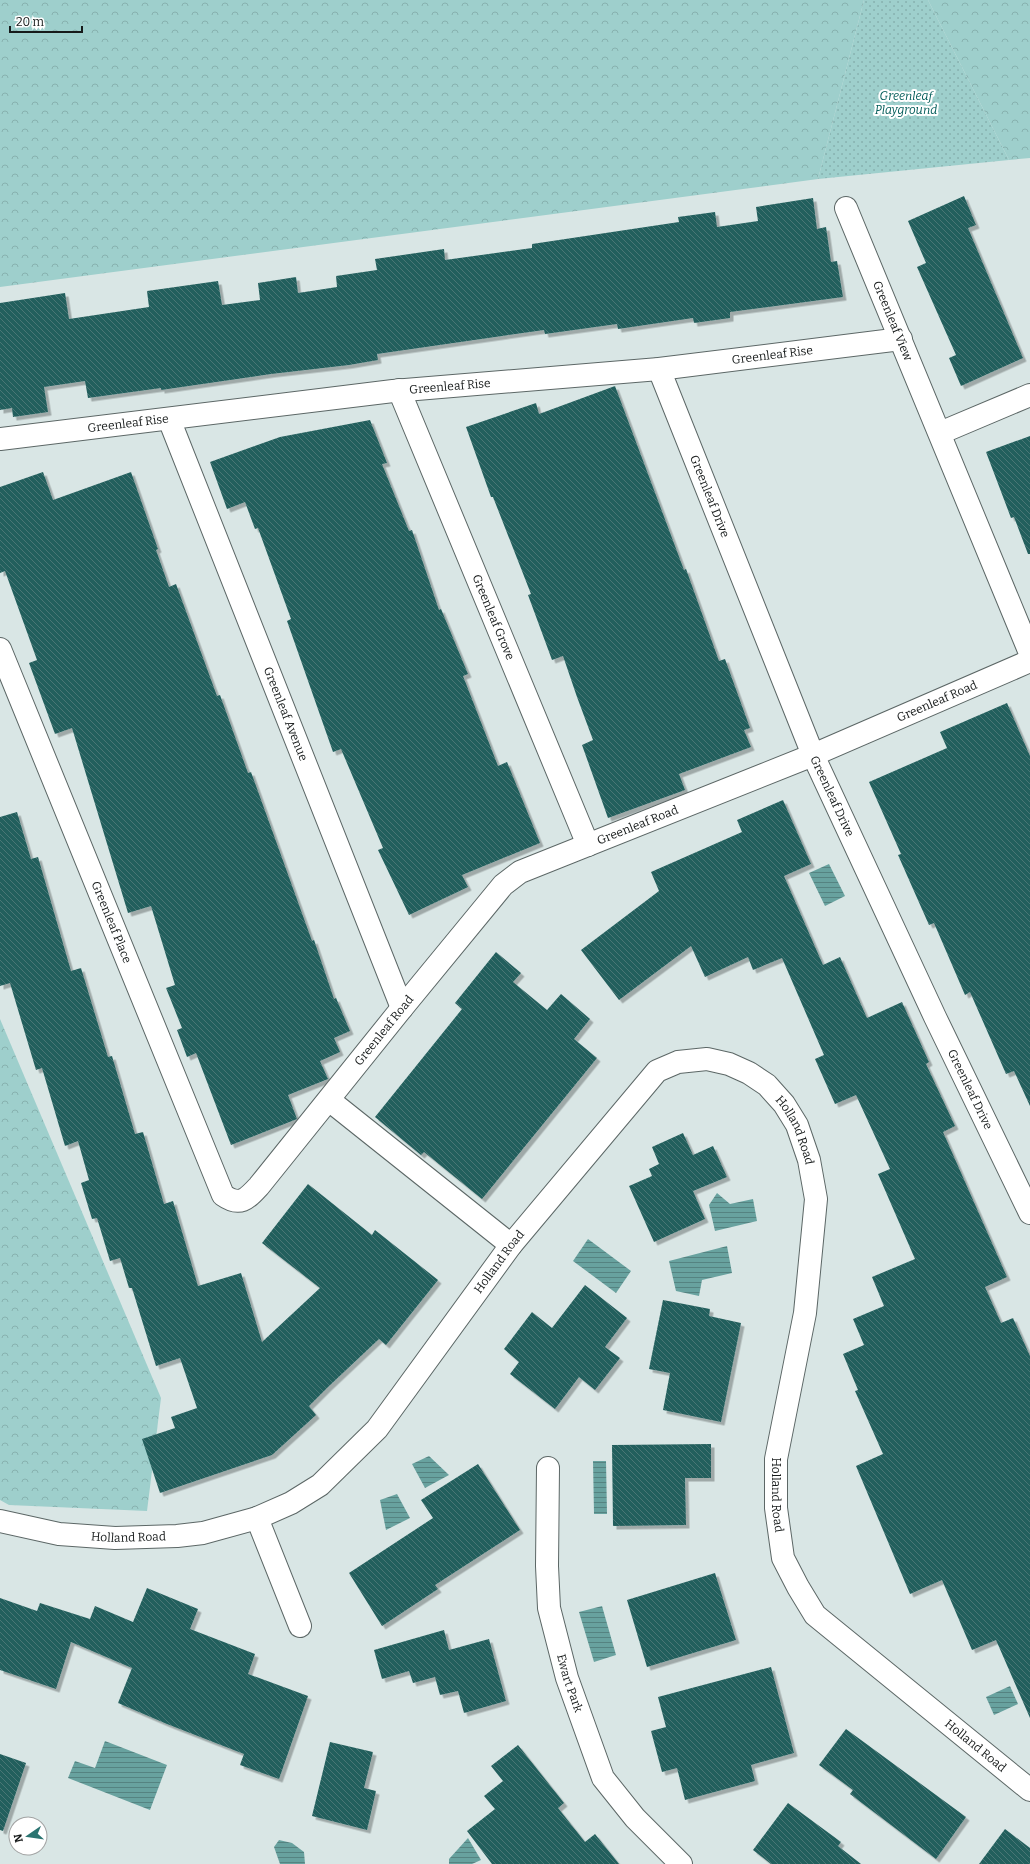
<svg xmlns="http://www.w3.org/2000/svg" width="1030" height="1864" font-family="Bitter,serif">
  <style>
    .grass { fill: url(#grass-dots) }
    .forest { fill: url(#forest-crowns) }
    .water { fill: url(#water-rules) }
    .building { fill: url(#building-back-hatch); filter: url(#shadow) }
    .lines { fill: none; stroke-linecap: round; stroke-linejoin: round }
    .minor-casing { stroke: #5c6766; stroke-width: 24 }
    .minor { stroke: #fff; stroke-width: 22 }
    .labels { text-anchor: middle; dominant-baseline: central; stroke-width: 4; stroke-linejoin: round; paint-order: stroke }
    .park-label { font-size: 12px; font-style: italic; fill: #035c59; stroke: #fff }
    .street-label { font-size: 12px; fill: #161a1a; stroke: #fff }
  </style>
  <defs>
    <pattern id="grass-dots" width="8" height="8" patternUnits="userSpaceOnUse"><rect width="8" height="8" fill="#9ecfcc"/><path d="M2 2h.1M6 6h.1" fill="none" stroke="#87b1af" stroke-width="1.8" stroke-linecap="round"/></pattern>
    <pattern id="forest-crowns" width="20" height="18" patternUnits="userSpaceOnUse"><rect width="20" height="18" fill="#9ecfcc"/><path d="M2 6a3 3 0 1 1 6 0M12 15a3 3 0 1 1 6 0" fill="none" stroke="#87b1af"/></pattern>
    <pattern id="water-rules" width="6" height="5" patternUnits="userSpaceOnUse"><rect width="6" height="5" fill="#68a29f"/><path d="M0 2.5h6" fill="none" stroke="#558381"/></pattern>
    <pattern id="building-back-hatch" width="6" height="6" patternUnits="userSpaceOnUse"><rect width="6" height="6" fill="#245f5d"/><path d="M-1 5l2 2M0 0l6 6M5-1l2 2" fill="none" stroke="#497674"/></pattern>
    <filter id="shadow"><feDropShadow dx="3.5" dy="3.5" stdDeviation="0" flood-color="#0004"/></filter>
  </defs>
  <rect width="100%" height="100%" fill="#d9e6e5"/>
  <path class="grass" d="M 864,0 L 928,0 L 1009,160 L 818,179 Z"/>
  <g class="forest">
    <path d="M 0,0 L 864,0 L 818,179 L 0,287 Z"/>
    <path d="M 928,0 L 1030,0 L 1030,158 L 1009,160 Z"/>
    <path d="M 0,1019 L 161,1398 L 147,1511 L 9,1505 L 0,1500 Z"/>
  </g>
  <g class="water">
    <path d="M 829,864 L 845,896 L 825,906 L 809,873 Z"/>
    <path d="M 717,1193 L 730,1204 L 753,1199 L 757,1221 L 715,1231 L 709,1205 Z"/>
    <path d="M 588,1239 L 631,1271 L 616,1293 L 573,1261 Z"/>
    <path d="M 727,1246 L 732,1273 L 702,1280 L 699,1296 L 676,1291 L 669,1261 Z"/>
    <path d="M 429,1456 L 449,1475 L 425,1488 L 412,1464 Z"/>
    <path d="M 593,1461 L 606,1461 L 607,1514 L 594,1514 Z"/>
    <path d="M 397,1494 L 410,1518 L 386,1530 L 380,1500 Z"/>
    <path d="M 602,1606 L 616,1655 L 594,1662 L 579,1612 Z"/>
    <path d="M 1010,1686 L 1018,1704 L 994,1715 L 986,1697 Z"/>
    <path d="M 105,1741 L 167,1765 L 150,1810 L 68,1778 L 75,1761 L 95,1768 Z"/>
    <path d="M 468,1838 L 481,1860 L 472,1864 L 449,1864 L 449,1859 Z"/>
    <path d="M 279,1840 L 292,1843 L 304,1852 L 305,1864 L 280,1864 L 274,1847 Z"/>
  </g>
  <g class="building">
    <path d="M 964,196 L 976,225 L 968,228 L 1023,358 L 961,386 L 949,358 L 956,355 L 917,267 L 926,263 L 908,221 Z"/>
    <path d="M 813,198 L 817,229 L 826,227 L 831,262 L 837,261 L 843,297 L 730,312 L 730,318 L 694,323 L 693,318 L 618,329 L 617,324 L 545,334 L 544,330 L 502,336 L 377,354 L 378,360 L 349,365 L 271,374 L 161,390 L 161,388 L 88,398 L 85,381 L 44,387 L 48,412 L 13,417 L 12,408 L 0,410 L 0,303 L 65,293 L 69,319 L 149,307 L 147,291 L 218,281 L 222,305 L 260,300 L 258,283 L 296,277 L 298,293 L 337,287 L 336,276 L 377,270 L 375,259 L 444,249 L 445,260 L 532,248 L 532,244 L 679,222 L 678,217 L 715,212 L 717,227 L 758,221 L 756,207 Z"/>
    <path d="M 615,386 L 684,570 L 686,569 L 719,661 L 725,659 L 750,728 L 744,730 L 751,747 L 679,774 L 685,790 L 608,818 L 582,745 L 593,740 L 577,697 L 563,656 L 552,660 L 528,595 L 531,594 L 493,497 L 491,497 L 466,427 L 536,403 L 539,414 Z"/>
    <path d="M 370,420 L 387,463 L 382,464 L 409,531 L 412,530 L 439,610 L 441,609 L 468,674 L 463,676 L 498,766 L 507,762 L 540,843 L 462,875 L 468,887 L 409,915 L 378,850 L 383,848 L 341,749 L 333,752 L 287,621 L 291,619 L 258,528 L 255,529 L 245,502 L 227,509 L 210,462 L 280,437 Z"/>
    <path d="M 1030,436 L 1030,554 L 1028,554 L 1014,517 L 1011,518 L 986,452 Z"/>
    <path d="M 43,472 L 53,500 L 131,472 L 158,549 L 156,550 L 169,587 L 176,584 L 217,696 L 220,695 L 248,773 L 251,772 L 312,941 L 314,940 L 334,999 L 336,998 L 350,1031 L 334,1038 L 340,1052 L 320,1061 L 328,1079 L 288,1095 L 297,1119 L 231,1145 L 196,1053 L 187,1057 L 177,1030 L 182,1028 L 166,988 L 175,985 L 151,906 L 128,913 L 72,728 L 55,734 L 29,663 L 37,660 L 5,571 L 0,573 L 0,487 Z"/>
    <path d="M 1007,703 L 1030,756 L 1030,1106 L 1014,1071 L 1006,1074 L 970,992 L 965,995 L 934,923 L 929,925 L 898,855 L 901,854 L 869,782 L 947,748 L 940,732 Z"/>
    <path d="M 783,800 L 811,864 L 784,876 L 823,965 L 840,957 L 867,1018 L 902,1002 L 929,1062 L 926,1064 L 955,1126 L 943,1132 L 1007,1277 L 985,1287 L 1001,1323 L 1013,1318 L 1030,1356 L 1030,1718 L 996,1640 L 972,1650 L 942,1580 L 910,1594 L 856,1466 L 883,1454 L 855,1391 L 858,1390 L 843,1354 L 864,1345 L 853,1319 L 884,1306 L 872,1277 L 915,1259 L 878,1174 L 890,1169 L 856,1095 L 835,1104 L 815,1059 L 824,1055 L 782,958 L 753,970 L 748,957 L 705,977 L 691,946 L 619,1000 L 581,950 L 659,891 L 651,872 L 742,832 L 737,820 Z"/>
    <path d="M 17,812 L 31,859 L 38,857 L 71,971 L 81,968 L 108,1057 L 112,1056 L 135,1134 L 143,1132 L 164,1204 L 173,1201 L 198,1286 L 241,1273 L 262,1342 L 320,1288 L 262,1243 L 308,1184 L 372,1235 L 375,1230 L 438,1280 L 386,1345 L 379,1339 L 328,1387 L 309,1406 L 316,1415 L 272,1455 L 160,1493 L 142,1439 L 175,1428 L 171,1417 L 197,1408 L 180,1358 L 156,1366 L 132,1288 L 129,1288 L 120,1258 L 110,1261 L 97,1218 L 92,1219 L 81,1183 L 89,1180 L 78,1141 L 65,1146 L 42,1068 L 36,1070 L 10,983 L 0,986 L 0,817 Z"/>
    <path d="M 496,952 L 521,973 L 513,982 L 547,1010 L 561,994 L 590,1019 L 574,1039 L 597,1058 L 482,1199 L 424,1152 L 421,1155 L 375,1117 L 462,1009 L 455,1003 Z"/>
    <path d="M 683,1133 L 693,1155 L 713,1146 L 727,1177 L 693,1191 L 705,1219 L 654,1242 L 629,1186 L 652,1176 L 649,1169 L 659,1164 L 652,1147 Z"/>
    <path d="M 585,1285 L 627,1318 L 605,1347 L 620,1358 L 595,1390 L 579,1377 L 555,1409 L 510,1374 L 519,1362 L 504,1349 L 532,1312 L 552,1328 Z"/>
    <path d="M 663,1300 L 710,1309 L 709,1316 L 741,1323 L 721,1422 L 663,1410 L 670,1373 L 649,1369 Z"/>
    <path d="M 711,1444 L 711,1478 L 685,1478 L 686,1525 L 613,1526 L 612,1445 Z"/>
    <path d="M 478,1464 L 520,1530 L 435,1585 L 438,1589 L 382,1626 L 349,1573 L 433,1518 L 421,1500 Z"/>
    <path d="M 715,1573 L 736,1640 L 647,1667 L 627,1600 Z"/>
    <path d="M 147,1588 L 198,1609 L 190,1629 L 255,1654 L 248,1674 L 308,1696 L 279,1779 L 240,1765 L 244,1754 L 167,1724 L 118,1703 L 132,1668 L 71,1642 L 56,1689 L 0,1670 L 0,1598 L 37,1611 L 40,1603 L 90,1619 L 95,1606 L 133,1622 Z"/>
    <path d="M 444,1630 L 449,1650 L 489,1639 L 506,1701 L 464,1713 L 458,1691 L 440,1695 L 435,1677 L 413,1683 L 409,1671 L 382,1679 L 374,1650 Z"/>
    <path d="M 771,1667 L 794,1753 L 751,1765 L 755,1781 L 685,1800 L 677,1768 L 662,1772 L 651,1731 L 666,1727 L 658,1697 Z"/>
    <path d="M 846,1729 L 966,1817 L 936,1859 L 850,1794 L 853,1790 L 819,1765 Z"/>
    <path d="M 330,1742 L 373,1752 L 364,1788 L 376,1791 L 367,1830 L 312,1816 Z"/>
    <path d="M 518,1745 L 564,1803 L 558,1808 L 585,1842 L 595,1834 L 619,1864 L 492,1864 L 467,1831 L 495,1809 L 484,1796 L 503,1781 L 491,1766 Z"/>
    <path d="M 0,1754 L 26,1763 L 3,1831 L 0,1830 Z"/>
    <path d="M 788,1803 L 841,1842 L 838,1846 L 861,1864 L 771,1864 L 753,1850 Z"/>
    <path d="M 1005,1829 L 1030,1848 L 1030,1864 L 979,1864 Z"/>
  </g>
  <g class="lines">
    <g class="minor-casing">
      <g id="minor">
        <path id="s1" d="M 846,208 L 1030,653"/>
        <path id="s2" d="M 659,369 L 813,755 L 935,1017 L 1030,1213"/>
        <path id="s3" d="M 399,390 L 588,845"/>
        <path id="s4" d="M 169,419 L 402,1008"/>
        <path d="M 940,433 L 1030,395"/>
        <path id="s5" d="M 0,439 L 393,391 L 659,369 L 901,339"/>
        <path id="s6" d="M 0,649 L 223,1195 C 240,1207 247,1199 259,1186 L 402,1008 L 503,885 L 520,872 L 813,755 L 1030,661"/>
        <path d="M 329,1100 L 511,1245"/>
        <path id="s7" d="M 548,1468 L 547,1566 L 549,1608 L 567,1678 L 603,1778 L 635,1818 L 681,1864"/>
        <path d="M 257,1518 L 300,1626"/>
        <path id="s8" d="M 0,1521 L 59,1534 L 115,1538 L 177,1536 L 203,1533 L 257,1518 L 291,1503 L 320,1485 L 377,1429 L 511,1245 L 657,1071 L 678,1062 L 707,1059 L 729,1064 L 749,1073 L 767,1085 L 784,1104 L 797,1125 L 809,1160 L 816,1199 L 805,1313 L 776,1459 L 776,1508 L 783,1558 L 798,1587 L 815,1615 L 1030,1790"/>
      </g>
    </g>
    <use href="#minor" class="minor"/>
  </g>
  <g class="labels">
    <g class="park-label">
      <text x="906" y="96">Greenleaf<tspan x="906" dy="14">Playground</tspan></text>
    </g>
    <g class="street-label">
      <text stroke="none"><textPath href="#s1" startOffset="122">Greenleaf View</textPath></text>
      <text stroke="none"><textPath href="#s5" startOffset="777">Greenleaf Rise</textPath></text>
      <text stroke="none"><textPath href="#s5" startOffset="453">Greenleaf Rise</textPath></text>
      <text stroke="none"><textPath href="#s5" startOffset="129">Greenleaf Rise</textPath></text>
      <text stroke="none"><textPath href="#s2" startOffset="137">Greenleaf Drive</textPath></text>
      <text stroke="none"><textPath href="#s3" startOffset="246">Greenleaf Grove</textPath></text>
      <text stroke="none"><textPath href="#s6" startOffset="1492">Greenleaf Road</textPath></text>
      <text stroke="none"><textPath href="#s4" startOffset="317">Greenleaf Avenue</textPath></text>
      <text stroke="none"><textPath href="#s2" startOffset="461">Greenleaf Drive</textPath></text>
      <text stroke="none"><textPath href="#s6" startOffset="1168">Greenleaf Road</textPath></text>
      <text stroke="none"><textPath href="#s6" startOffset="295">Greenleaf Place</textPath></text>
      <text stroke="none"><textPath href="#s6" startOffset="832">Greenleaf Road</textPath></text>
      <text stroke="none"><textPath href="#s2" startOffset="785">Greenleaf Drive</textPath></text>
      <text stroke="none"><textPath href="#s8" startOffset="1039">Holland Road</textPath></text>
      <text stroke="none"><textPath href="#s8" startOffset="619">Holland Road</textPath></text>
      <text stroke="none"><textPath href="#s8" startOffset="1411">Holland Road</textPath></text>
      <text stroke="none"><textPath href="#s8" startOffset="130">Holland Road</textPath></text>
      <text stroke="none"><textPath href="#s7" startOffset="218">Ewart Park</textPath></text>
      <text stroke="none"><textPath href="#s8" startOffset="1747">Holland Road</textPath></text>
    </g>
  </g>
  <g transform="translate(28 1836) rotate(257)"><circle r="19" fill="#ffffff" stroke="#a2a3a3"/>
  <path d="M0-3L7 15L0 10L-7 15Z" fill="#2a7471"/>
  <text y="-6" font-size="11" font-weight="bold" text-anchor="middle" fill="#161a1a">N</text>
  </g>
  <path d="M10 26v6h72v-6" fill="none" stroke="#161a1a" stroke-width="2"/>
  <text x="16" y="26" font-size="12" fill="#161a1a" stroke="#ffffff" stroke-width="3" paint-order="stroke">20 m</text>
</svg>
